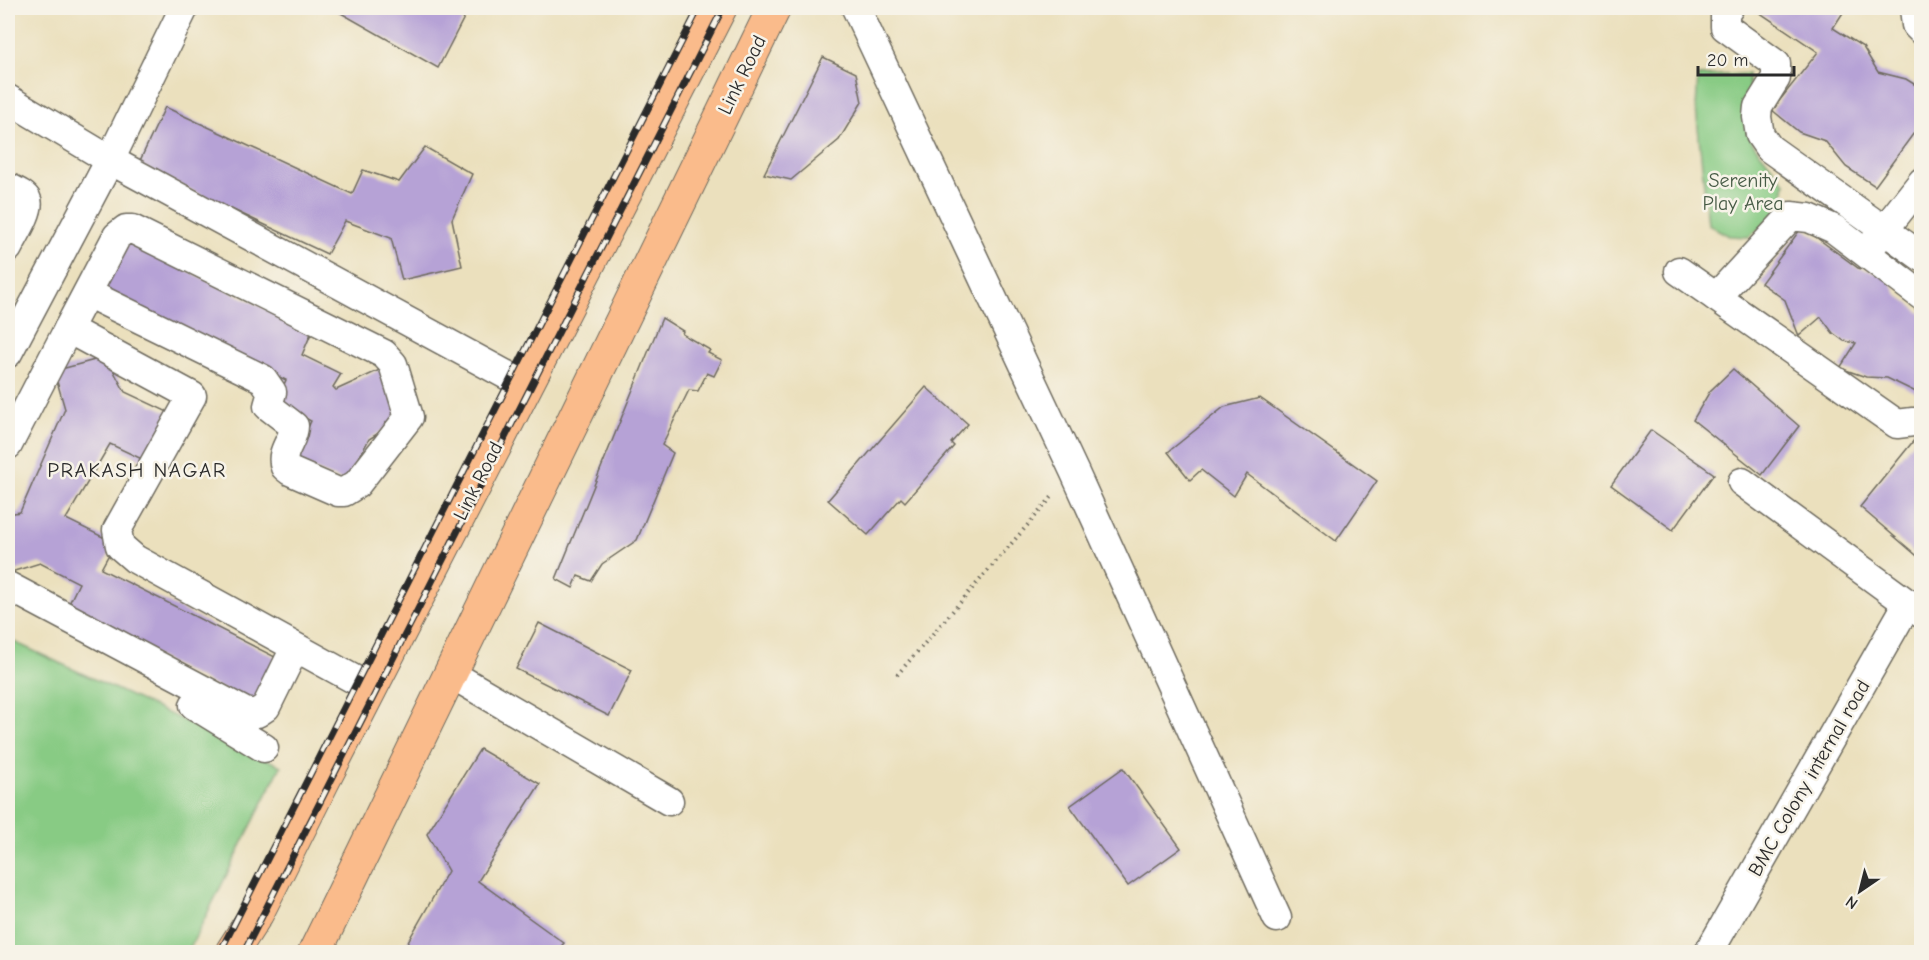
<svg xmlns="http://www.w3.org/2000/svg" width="1929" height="960" font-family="'Comic Neue',sans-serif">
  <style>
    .green { fill: #88cb84; stroke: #5a7b58; stroke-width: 1.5 }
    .building { fill: #b6a2d6 }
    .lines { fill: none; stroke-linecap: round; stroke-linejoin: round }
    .street-casing { stroke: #6e6a5e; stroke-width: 31 }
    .primary-casing { stroke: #6e6a5e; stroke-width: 35 }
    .path { stroke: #6e6a5e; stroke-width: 4; stroke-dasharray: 1.5 4.5; stroke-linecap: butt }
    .street { stroke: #fff; stroke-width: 28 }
    .primary { stroke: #fabb8b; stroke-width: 33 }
    .rail-casing { stroke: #2b2b2b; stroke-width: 7 }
    .rail { stroke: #f7f3e8; stroke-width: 4.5; stroke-dasharray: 14; stroke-linecap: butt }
    .labels { text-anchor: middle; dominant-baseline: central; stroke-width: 5; stroke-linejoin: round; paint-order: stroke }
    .street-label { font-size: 20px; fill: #2b2b2b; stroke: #f7f3e8 }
    .park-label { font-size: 20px; fill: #475b46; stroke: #f7f3e8 }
    .neighbourhood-label { font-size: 21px; letter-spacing: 1.5px; fill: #2b2b2b; stroke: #f7f3e8 }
  </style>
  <rect width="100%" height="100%" fill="#f7f3e8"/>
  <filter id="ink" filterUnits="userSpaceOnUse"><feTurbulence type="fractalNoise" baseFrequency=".0167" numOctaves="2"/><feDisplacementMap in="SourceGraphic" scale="12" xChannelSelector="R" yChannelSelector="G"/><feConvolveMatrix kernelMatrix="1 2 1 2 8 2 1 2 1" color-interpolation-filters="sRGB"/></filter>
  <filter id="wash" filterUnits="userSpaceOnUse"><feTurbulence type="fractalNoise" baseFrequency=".008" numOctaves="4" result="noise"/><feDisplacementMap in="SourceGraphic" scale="24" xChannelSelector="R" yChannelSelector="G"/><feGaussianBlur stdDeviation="1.35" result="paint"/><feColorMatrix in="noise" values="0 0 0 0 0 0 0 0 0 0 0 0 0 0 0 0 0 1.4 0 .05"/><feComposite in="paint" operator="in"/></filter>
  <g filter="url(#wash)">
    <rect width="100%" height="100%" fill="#ebe0bd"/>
    <g class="green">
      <path d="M 1748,74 L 1752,142 L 1785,183 L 1782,207 L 1764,225 L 1749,237 L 1729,236 L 1708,224 L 1696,108 L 1698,76 Z"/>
      <path d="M 8,639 L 281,766 L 188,952 L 8,952 Z"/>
    </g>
    <g id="blocks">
      <g class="building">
        <path d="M 332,8 L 469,8 L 438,68 Z"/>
        <path d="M 1753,8 L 1846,8 L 1833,28 L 1863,47 L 1878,72 L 1906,79 L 1922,89 L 1922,122 L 1875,186 L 1846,167 L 1825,141 L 1799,132 L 1772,110 L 1818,52 Z"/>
        <path d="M 823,57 L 856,73 L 862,102 L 839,140 L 791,180 L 764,174 Z"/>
        <path d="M 165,107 L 352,194 L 363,170 L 399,182 L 425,147 L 472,174 L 452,219 L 462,266 L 402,280 L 391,238 L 345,221 L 327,254 L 138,165 Z"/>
        <path d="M 8,205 L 16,209 L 8,223 Z"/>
        <path d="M 1802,227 L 1858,268 L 1888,276 L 1897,295 L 1922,314 L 1922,395 L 1887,378 L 1866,377 L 1840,368 L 1856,343 L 1844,341 L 1833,333 L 1821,317 L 1799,336 L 1785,300 L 1761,283 Z"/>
        <path d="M 126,241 L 312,331 L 302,355 L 341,374 L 333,387 L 336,390 L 386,367 L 404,417 L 369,439 L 346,482 L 293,461 L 311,421 L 276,402 L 286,380 L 102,291 Z"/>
        <path d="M 662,318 L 683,331 L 682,334 L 710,350 L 708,353 L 722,360 L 714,376 L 707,373 L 698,391 L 689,390 L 662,445 L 673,453 L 637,540 L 602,564 L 591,581 L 578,576 L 573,588 L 556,579 Z"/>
        <path d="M 106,357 L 125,392 L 170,413 L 146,461 L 110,444 L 66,519 L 115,543 L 101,569 L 281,660 L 257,707 L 66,610 L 79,583 L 40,563 L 8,573 L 8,514 L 20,512 L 65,409 L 54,371 Z"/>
        <path d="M 1733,369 L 1799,426 L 1762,475 L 1693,420 L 1710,391 Z"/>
        <path d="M 926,387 L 968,424 L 951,443 L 954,446 L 905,502 L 901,498 L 868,535 L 828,500 Z"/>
        <path d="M 1260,398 L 1377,481 L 1336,541 L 1247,474 L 1234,496 L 1201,470 L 1190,480 L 1168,452 L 1224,407 Z"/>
        <path d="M 1651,430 L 1714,474 L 1673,530 L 1611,485 Z"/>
        <path d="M 1919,434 L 1922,436 L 1922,560 L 1860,507 Z"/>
        <path d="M 539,623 L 632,670 L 609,716 L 516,669 Z"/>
        <path d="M 480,749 L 540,784 L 478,881 L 564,943 L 556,952 L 421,952 L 406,945 L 448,871 L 427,834 Z"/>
        <path d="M 1123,768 L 1181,848 L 1128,886 L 1070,806 Z"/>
      </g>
    </g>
  </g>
  <g filter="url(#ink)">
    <use href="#blocks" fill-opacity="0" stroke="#6e6a5e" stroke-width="1.5"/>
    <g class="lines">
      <g class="street-casing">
        <g id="street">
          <path d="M 856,8 L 1074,471 L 1277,918"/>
          <path d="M 1729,8 L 1725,13 L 1725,27 L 1776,64 L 1776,78 L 1758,107 L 1757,117 L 1760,135 L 1769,148 L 1922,257"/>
          <path d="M 1914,8 L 1916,25 L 1922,31"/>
          <path d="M 8,99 L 110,160 L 527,386"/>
          <path d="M 8,187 C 13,190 24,194 27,200 C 32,209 12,239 8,248"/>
          <path d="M 1873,244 L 1922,182"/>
          <path d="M 1679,271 L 1897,424 L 1913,422 L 1922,423"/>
          <path d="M 1716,297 L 1791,216 L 1809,218 L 1834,229 L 1922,296"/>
          <path d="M 68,329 L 117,236 L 126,229 L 132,229 L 384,354 L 393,364 L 409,417 L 357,484 L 344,492 L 338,492 L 290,471 L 285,467 C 279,451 294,441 294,426 L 268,406 L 272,392 L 263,379 L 87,293"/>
          <path d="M 8,353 L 110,160 L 184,8"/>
          <path d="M 8,445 L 68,329 L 192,396 L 117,530 L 120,546 L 135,559 L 370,688"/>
          <path d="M 1742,482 L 1922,614"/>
          <path d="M 8,586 L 247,713 L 257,713 L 266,707 L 295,648"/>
          <path d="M 451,674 L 669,801"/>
          <path d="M 194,705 L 264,748"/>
          <path d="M 1709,952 L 1908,603"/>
        </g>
      </g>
      <g class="primary-casing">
        <g id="primary">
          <path d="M 232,952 L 257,913 L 322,783 L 720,8"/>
          <path d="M 315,952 L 774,8"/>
        </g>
      </g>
      <path class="path" d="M 897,675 L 1052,497"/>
      <use href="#street" class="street"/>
      <use href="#primary" class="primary"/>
      <g class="rail-casing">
        <g id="rail">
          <path d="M 220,952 L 699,8"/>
          <path d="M 244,952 L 723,8"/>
        </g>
      </g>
      <use href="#rail" class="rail"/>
    </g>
  </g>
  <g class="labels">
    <g class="street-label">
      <text transform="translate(742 75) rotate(-64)">Link Road</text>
      <text transform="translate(478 481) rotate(-63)">Link Road</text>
      <text transform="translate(1809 778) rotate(-60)">BMC Colony internal road</text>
    </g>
    <g class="park-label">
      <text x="1743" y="180">Serenity<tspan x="1743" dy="23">Play Area</tspan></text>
    </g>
    <g class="neighbourhood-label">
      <text x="137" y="470">PRAKASH NAGAR</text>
    </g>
  </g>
  <rect width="1929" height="960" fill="none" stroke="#f7f3e8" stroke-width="30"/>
  <g transform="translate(1860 891) rotate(215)" stroke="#f7f3e8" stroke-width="4.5" paint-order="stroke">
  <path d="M0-4.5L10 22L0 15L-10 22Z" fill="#2b2b2b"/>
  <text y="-9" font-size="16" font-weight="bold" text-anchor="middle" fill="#2b2b2b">N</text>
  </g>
  <path d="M1698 66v9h96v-9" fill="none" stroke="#2b2b2b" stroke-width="3"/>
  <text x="1707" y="66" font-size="18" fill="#2b2b2b" stroke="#f7f3e8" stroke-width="4.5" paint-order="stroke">20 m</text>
</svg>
